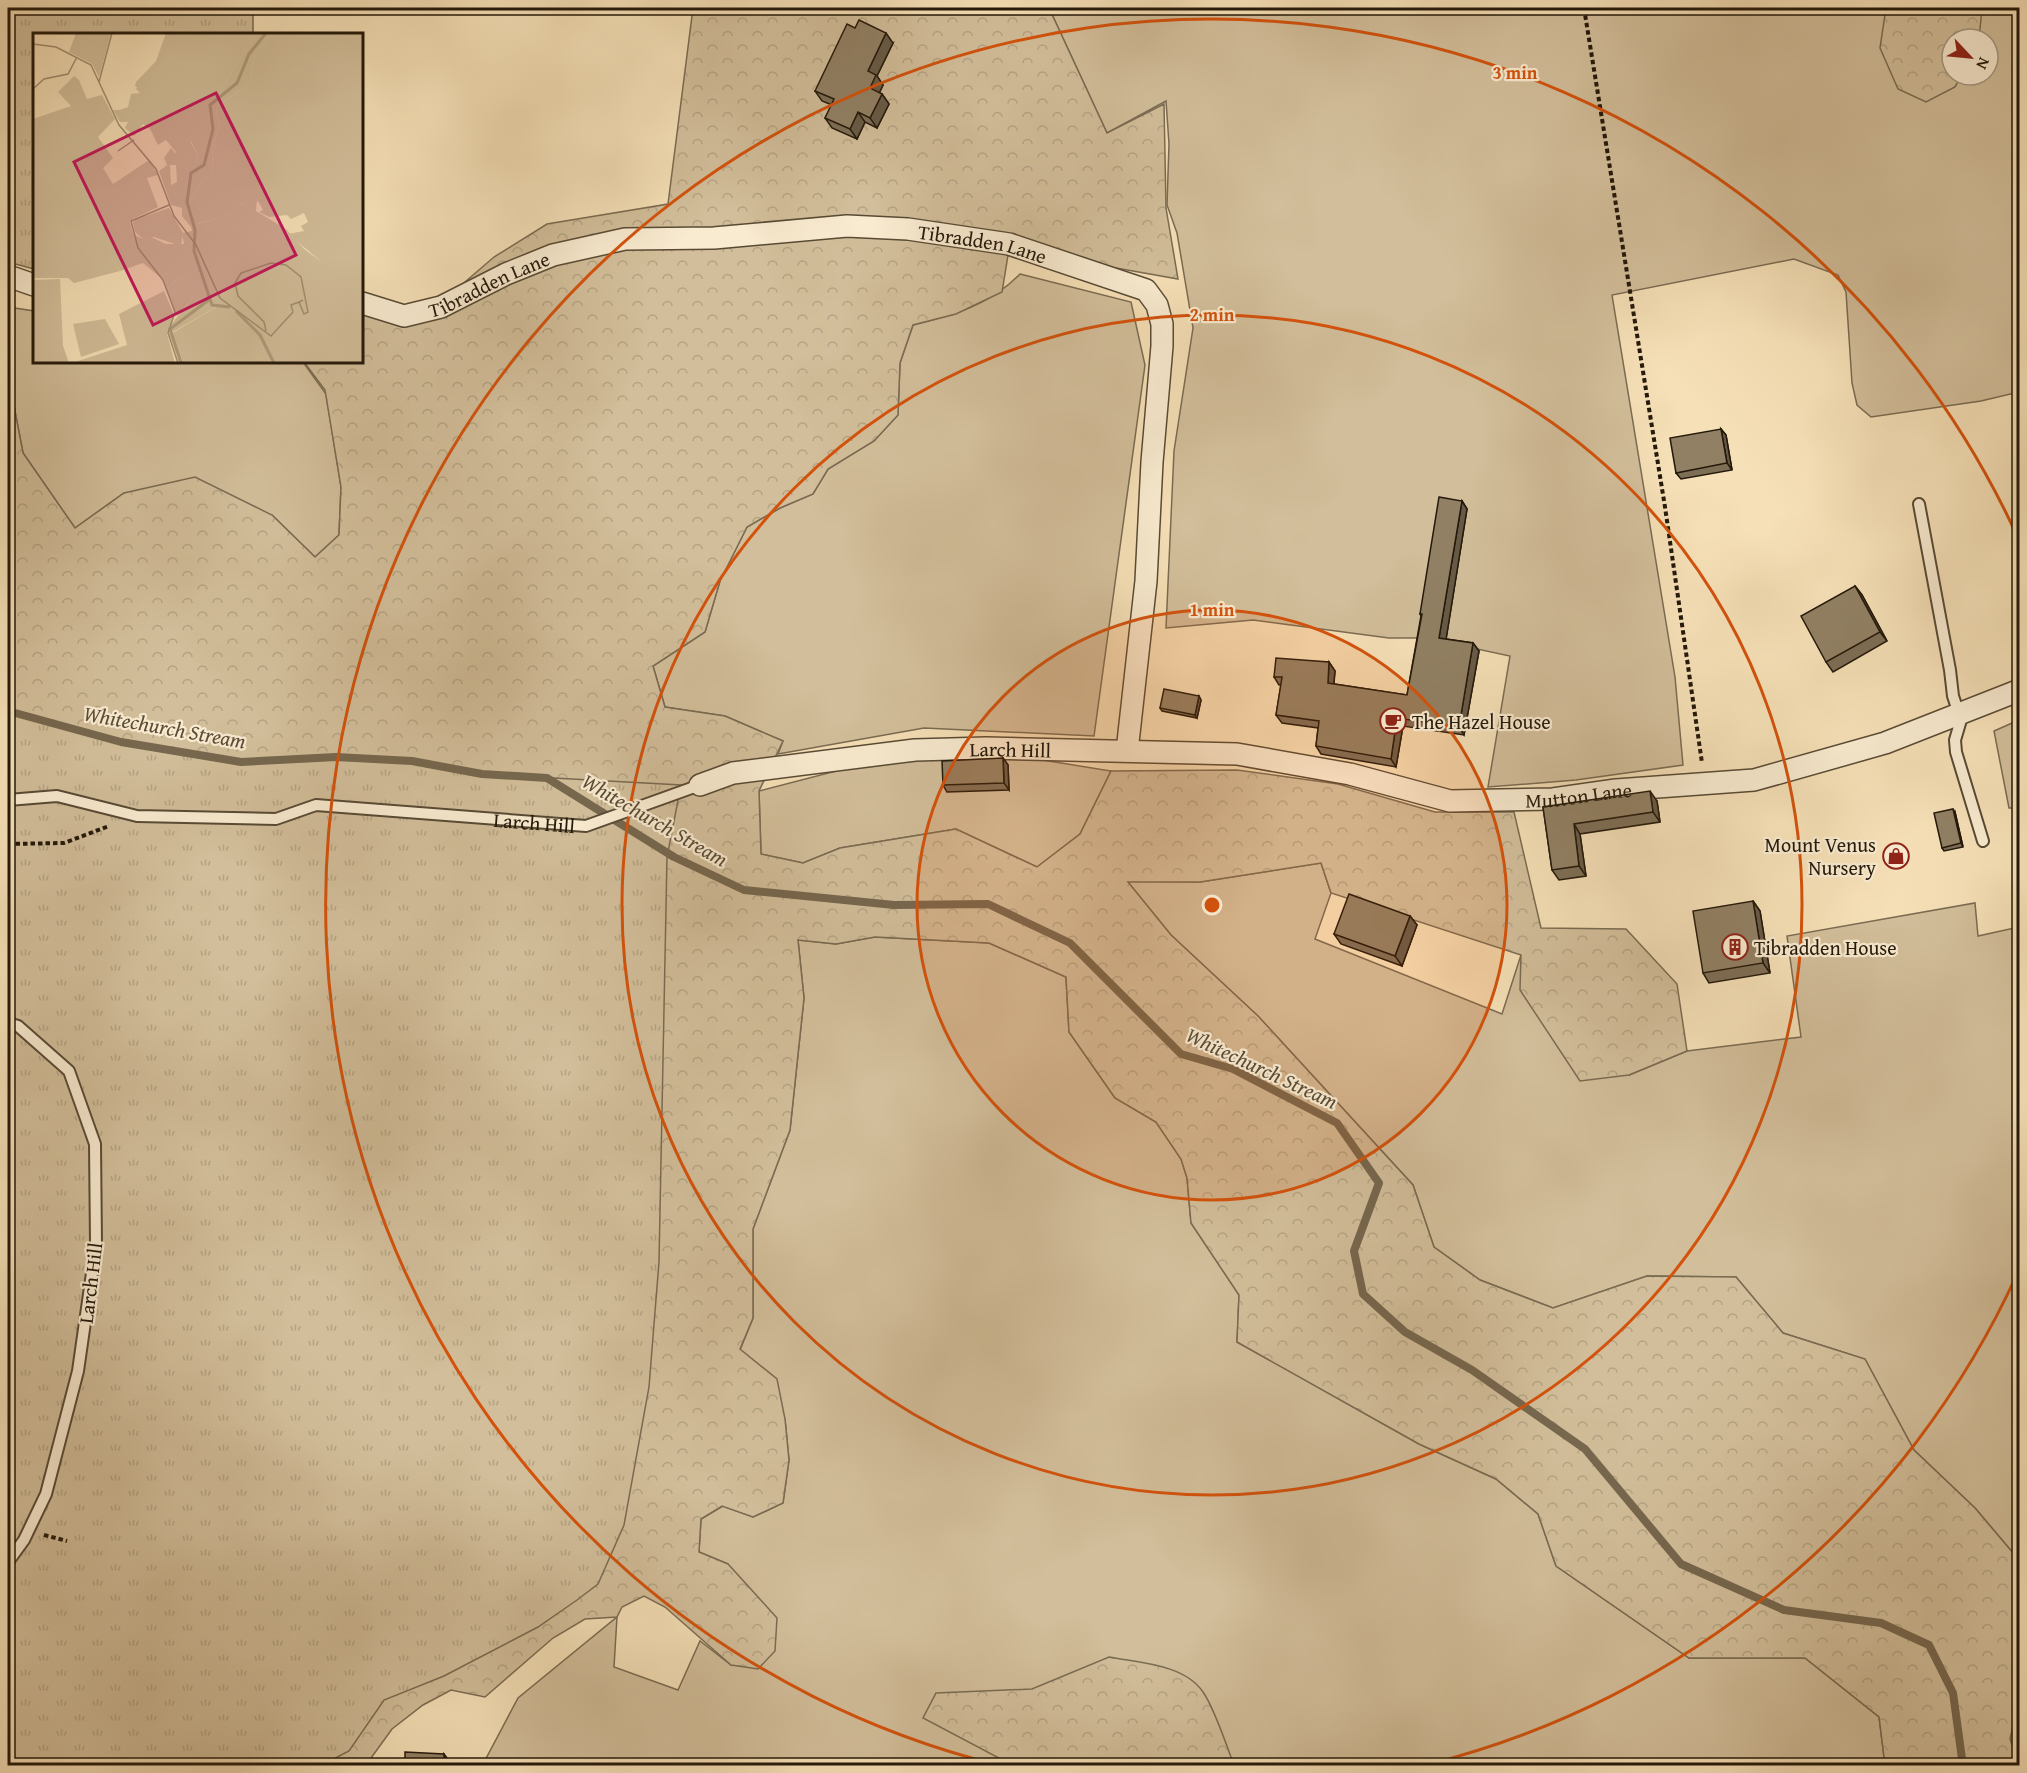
<svg xmlns="http://www.w3.org/2000/svg" width="2027" height="1773" font-family="'Gentium Book Plus',serif">
  <style>
    .grass { fill: #d2be9a; stroke: #7a6b52; stroke-width: 1.5; fill-rule: evenodd }
    .forest { fill: url(#forest-crowns); stroke: #7a6b52; stroke-width: 1.5 }
    .park { fill: url(#park-tufts); stroke: #7a6b52; stroke-width: 1.5 }
    .lines { fill: none; stroke-linecap: round; stroke-linejoin: round }
    .stream { stroke: #76674e; stroke-width: 8 }
    .service-casing { stroke: #584a35; stroke-width: 14 }
    .minor-casing { stroke: #584a35; stroke-width: 24 }
    .path { stroke: #23180a; stroke-width: 4; stroke-dasharray: 4.5 3; stroke-linecap: butt }
    .service { stroke: #f9ebd0; stroke-width: 10 }
    .minor { stroke: #f9ebd0; stroke-width: 21 }
    .wall { fill: #7d6e56; stroke: #23180a; stroke-width: 1.5 }
    .shaded-wall { fill: #665a46; stroke: #23180a; stroke-width: 1.5 }
    .building { fill: #918064; stroke: #23180a; stroke-width: 1.5 }
    .ring { fill: none; stroke: #d4520c; stroke-width: 3 }
    .labels { text-anchor: middle; dominant-baseline: central; stroke-width: 4.5; stroke-linejoin: round; paint-order: stroke }
    .street-label { font-size: 20px; fill: #23180a; stroke: #f9ebd0 }
    .poi-label { font-size: 20px; fill: #23180a; stroke: #f9ebd0; text-anchor: start }
    .water-label { font-size: 21px; font-style: italic; fill: #5b4d38; stroke: #f9ebd0 }
    .inset-river { fill: none; stroke: #ae9c7c; stroke-width: 3 }
    .inset-road { fill: none; stroke: #a29072; stroke-width: 1.5 }
    .view { fill: #c2185b; fill-opacity: 0.15; stroke: #c2185b; stroke-width: 3 }
    .inset-edge { fill: none; stroke: #23180a; stroke-width: 3 }
    .centre { fill: #d4520c; stroke: #f9ebd0; stroke-width: 3 }
    .ring-label { font-size: 18px; text-anchor: middle; font-weight: bold; fill: #d4520c; stroke: #f9ebd0; stroke-width: 4.5; stroke-linejoin: round; paint-order: stroke }
  </style>
  <defs>
    <pattern id="forest-crowns" width="20" height="18" patternUnits="userSpaceOnUse" patternTransform="scale(1.5)"><rect width="20" height="18" fill="#d2be9a"/><path d="M2 6a3 3 0 1 1 6 0M12 15a3 3 0 1 1 6 0" fill="none" stroke="#b4a383"/></pattern>
    <pattern id="park-tufts" width="24" height="20" patternUnits="userSpaceOnUse" patternTransform="scale(1.5)"><rect width="24" height="20" fill="#d2be9a"/><path d="M3 7l-1-3M5 7V3M7 7l1-3M15 17l-1-3M17 17v-4M19 17l1-3" fill="none" stroke="#b4a383"/></pattern>
  </defs>
  <rect width="100%" height="100%" fill="#f6e0b7"/>
  <filter id="stains"><feTurbulence type="fractalNoise" baseFrequency=".00333" numOctaves="4"/><feColorMatrix values="0 0 0 0 .2 0 0 0 0 .09 0 0 0 0 .02 0 0 0 .5 -.17"/></filter>
  <radialGradient id="worn" r=".72"><stop offset=".6" stop-color="#630" stop-opacity="0"/><stop offset="1" stop-color="#630" stop-opacity=".3"/></radialGradient>
  <g class="grass">
    <path d="M 1049,8 L 2019,8 L 2019,392 L 1981,401 L 1871,417 L 1857,405 L 1852,383 L 1846,292 L 1838,275 L 1794,259 L 1612,295 L 1675,677 L 1683,765 L 1576,780 L 1488,787 L 1510,656 L 1426,638 L 1389,638 L 1253,620 L 1166,628 L 1174,451 L 1193,328 L 1177,233 L 1167,205 L 1169,144 L 1166,101 L 1107,133 ZM 1952,39 L 1988,39 L 1988,75 L 1952,75 Z"/>
    <path d="M 1020,274 L 1131,302 L 1145,365 L 1094,736 L 924,728 L 778,754 L 783,741 L 725,716 L 665,707 L 653,666 L 705,632 L 720,581 L 747,527 L 780,508 L 813,494 L 828,469 L 874,441 L 898,415 L 900,363 L 913,325 C 954,315 990,305 1020,274 Z"/>
    <path d="M 8,307 L 34,311 L 34,362 L 303,362 L 326,394 L 341,487 L 339,535 L 315,557 L 272,515 L 124,493 L 75,528 L 23,453 L 8,375 Z"/>
    <path d="M 2019,720 L 2019,808 L 2009,808 L 1994,731 Z"/>
    <path d="M 999,753 L 1111,771 L 1080,834 L 1037,867 L 956,829 L 840,848 L 803,863 L 761,854 L 759,791 L 863,764 Z"/>
    <path d="M 1321,863 L 1331,893 L 1315,939 L 1502,1014 L 1521,955 L 1629,1075 L 1687,1051 L 1801,1037 L 1787,936 L 1975,903 L 1978,936 L 2019,927 L 2016,909 L 2019,907 L 2019,1560 L 1975,1508 L 1914,1450 L 1865,1359 L 1783,1333 L 1736,1277 L 1647,1276 L 1553,1308 L 1480,1280 L 1434,1247 L 1413,1185 L 1258,1016 L 1171,935 L 1127,881 L 1200,882 Z"/>
    <path d="M 875,937 L 989,943 L 1066,977 L 1069,1032 L 1115,1098 L 1156,1122 L 1181,1159 L 1187,1178 L 1191,1223 L 1239,1295 L 1237,1342 L 1419,1444 L 1496,1479 L 1538,1514 L 1556,1566 L 1689,1658 L 1805,1658 L 1879,1717 L 1885,1765 L 482,1766 L 518,1698 L 617,1617 L 614,1667 L 678,1690 L 700,1641 L 731,1665 L 728,1564 L 699,1552 L 701,1519 L 723,1506 L 753,1517 L 783,1503 L 789,1460 L 785,1419 L 740,1350 L 753,1318 L 753,1229 L 790,1130 L 804,998 L 798,940 L 836,944 Z"/>
    <path d="M 2019,1697 L 2019,1765 L 2010,1739 Z"/>
  </g>
  <g class="forest">
    <path d="M 693,8 L 1049,8 L 1107,133 L 1164,104 L 1166,208 L 1178,279 L 1009,249 L 1002,292 L 956,314 L 913,325 L 900,363 L 898,415 L 874,441 L 828,469 L 813,494 L 780,508 L 747,527 L 720,581 L 705,632 L 653,666 L 665,707 L 725,716 L 783,741 L 759,791 L 761,854 L 803,863 L 840,848 L 956,829 L 1037,867 L 1080,834 L 1111,771 L 1237,770 L 1338,784 L 1435,812 L 1514,812 L 1541,928 L 1626,929 L 1677,984 L 1687,1051 L 1629,1075 L 1580,1081 L 1520,990 L 1521,955 L 1331,893 L 1321,863 L 1200,882 L 1128,882 L 1171,935 L 1258,1016 L 1413,1185 L 1434,1247 L 1480,1280 L 1553,1308 L 1647,1276 L 1736,1277 L 1783,1333 L 1865,1359 L 1914,1450 L 1975,1508 L 2019,1560 L 2020,1697 L 2010,1739 L 2019,1765 L 1885,1765 L 1879,1717 L 1805,1658 L 1689,1658 L 1556,1566 L 1538,1514 L 1496,1479 L 1419,1444 L 1237,1342 L 1239,1295 L 1191,1223 L 1187,1178 L 1181,1159 L 1156,1122 L 1115,1098 L 1069,1032 L 1066,977 L 989,943 L 875,937 L 836,944 L 798,940 L 804,998 L 790,1130 L 753,1229 L 753,1318 L 740,1349 L 777,1379 L 785,1419 L 789,1460 L 783,1503 L 753,1517 L 722,1506 L 701,1519 L 699,1552 L 728,1564 L 777,1618 L 775,1651 L 758,1669 L 731,1665 L 665,1607 L 644,1596 L 622,1607 L 617,1617 L 585,1619 L 553,1638 L 485,1697 L 451,1690 L 423,1705 L 392,1729 L 366,1765 L 8,1765 L 8,375 L 23,453 L 75,528 L 124,493 L 195,477 L 272,515 L 315,557 L 339,535 L 341,487 L 325,390 L 304,362 L 362,362 L 362,314 L 430,312 L 494,257 L 547,224 L 668,204 Z"/>
    <path d="M 1886,8 L 1982,8 L 1979,39 L 1952,39 L 1952,75 L 1962,75 L 1955,87 L 1926,102 L 1898,89 L 1880,48 Z"/>
    <path d="M 1109,1657 C 1139,1663 1184,1664 1203,1692 C 1215,1709 1226,1745 1234,1765 L 1012,1765 L 923,1718 L 936,1693 L 1032,1689 Z"/>
  </g>
  <g class="park">
    <path d="M 8,8 L 253,8 L 253,34 L 34,34 L 34,269 L 8,262 Z"/>
    <path d="M 8,711 L 121,742 L 241,762 L 336,757 L 412,761 L 482,774 L 681,785 L 667,857 L 659,1262 L 649,1387 L 624,1525 L 598,1584 L 577,1600 L 538,1627 L 444,1676 L 384,1700 L 349,1751 L 322,1765 L 8,1765 Z"/>
  </g>
  <g class="lines">
    <path class="stream" d="M 8,711 L 121,742 L 241,762 L 336,757 L 412,761 L 482,774 L 547,778 L 674,857 L 744,890 L 894,905 L 988,904 L 1070,943 L 1181,1054 L 1233,1069 L 1337,1123 L 1379,1183 L 1354,1251 L 1363,1294 L 1405,1332 L 1472,1370 L 1585,1449 L 1681,1564 L 1784,1610 L 1881,1623 L 1929,1645 L 1953,1693 L 1963,1766"/>
    <g class="service-casing">
      <g id="service">
        <path d="M 1919,504 L 1950,670 L 1953,696 L 1959,714"/>
        <path d="M 1963,713 L 1955,740 L 1956,752 L 1983,841"/>
        <path id="s1" d="M 8,800 L 57,796 L 137,816 L 276,819 L 316,805 L 586,826 L 700,785"/>
        <path d="M 8,1023 L 18,1026 L 69,1071 L 95,1144 L 96,1245 L 78,1371 L 46,1494 L 24,1540 L 8,1562"/>
      </g>
    </g>
    <g class="minor-casing">
      <g id="minor">
        <path d="M 8,276 L 34,285"/>
        <path id="s2" d="M 362,303 L 404,316 L 441,307 L 506,274 L 553,255 L 625,239 L 714,238 L 847,226 L 908,229 L 1009,244 L 1146,290 L 1157,305 L 1162,324 L 1162,346 L 1152,462 L 1146,581 L 1127,751"/>
        <path id="s3" d="M 700,785 L 733,773 L 915,750 L 986,748 L 1237,754 L 1350,774 L 1450,801 L 1553,799 L 1616,790 L 1754,780 L 1885,743 L 2020,690"/>
      </g>
    </g>
    <g class="path">
      <path d="M 1584,8 L 1665,507 L 1702,763"/>
      <path d="M 8,844 L 64,843 L 109,826"/>
      <path d="M 44,1535 L 67,1541"/>
    </g>
    <use href="#service" class="service"/>
    <use href="#minor" class="minor"/>
  </g>
  <g class="wall">
    <path d="M 893,43 L 877,76 L 883,85 L 879,93 L 882,94 L 889,104 L 877,128 L 865,122 L 857,139 L 832,128 L 825,118 L 832,105 L 822,101 L 815,91 Z"/>
    <path d="M 1721,429 L 1726,435 L 1732,470 L 1681,479 L 1676,473 Z"/>
    <path d="M 1462,501 L 1467,509 L 1446,639 L 1473,643 L 1479,651 L 1464,735 L 1403,726 L 1396,767 L 1321,754 L 1316,746 L 1318,728 L 1282,723 L 1276,715 L 1281,685 L 1279,685 L 1274,677 L 1329,662 L 1335,671 L 1334,684 L 1407,695 L 1421,616 L 1420,614 Z"/>
    <path d="M 1855,586 L 1862,595 L 1887,641 L 1833,672 L 1826,662 Z"/>
    <path d="M 1199,696 L 1201,700 L 1197,718 L 1162,711 L 1160,708 Z"/>
    <path d="M 1003,758 L 1008,765 L 1009,790 L 947,792 L 943,785 Z"/>
    <path d="M 1657,801 L 1660,822 L 1580,834 L 1586,876 L 1559,880 L 1552,870 L 1543,807 Z"/>
    <path d="M 1955,812 L 1963,847 L 1944,851 L 1942,848 Z"/>
    <path d="M 1753,901 L 1760,911 L 1770,973 L 1709,983 L 1703,973 Z"/>
    <path d="M 1410,916 L 1417,925 L 1402,966 L 1341,944 L 1334,934 Z"/>
  </g>
  <g class="shaded-wall">
    <path d="M 886,33 L 893,43 L 877,76 L 883,85 L 877,98 L 870,88 L 868,71 Z"/>
    <path d="M 882,94 L 889,104 L 877,128 L 870,118 Z"/>
    <path d="M 858,112 L 865,122 L 857,139 L 850,129 Z"/>
    <path d="M 1721,429 L 1726,435 L 1732,470 L 1727,463 Z"/>
    <path d="M 1462,501 L 1467,509 L 1445,646 L 1439,638 Z"/>
    <path d="M 1855,586 L 1862,595 L 1887,641 L 1880,632 Z"/>
    <path d="M 1473,643 L 1479,651 L 1464,735 L 1459,727 Z"/>
    <path d="M 1329,662 L 1335,671 L 1333,691 L 1328,683 Z"/>
    <path d="M 1199,696 L 1201,700 L 1197,718 L 1195,715 Z"/>
    <path d="M 1397,718 L 1403,726 L 1396,767 L 1391,759 Z"/>
    <path d="M 1003,758 L 1008,765 L 1009,790 L 1004,783 Z"/>
    <path d="M 1650,791 L 1657,801 L 1660,822 L 1653,812 Z"/>
    <path d="M 1953,809 L 1955,812 L 1963,847 L 1961,843 Z"/>
    <path d="M 1574,824 L 1580,834 L 1586,876 L 1579,866 Z"/>
    <path d="M 1753,901 L 1760,911 L 1770,973 L 1763,963 Z"/>
    <path d="M 1410,916 L 1417,925 L 1402,966 L 1395,956 Z"/>
    <path d="M 444,1754 L 451,1763 L 451,1766 L 444,1766 Z"/>
  </g>
  <g class="building">
    <path d="M 859,20 L 886,33 L 868,71 L 876,75 L 870,88 L 882,94 L 870,118 L 858,112 L 850,129 L 825,118 L 834,99 L 815,91 L 847,24 L 855,28 Z"/>
    <path d="M 1721,429 L 1727,463 L 1676,473 L 1670,438 Z"/>
    <path d="M 1439,497 L 1462,501 L 1439,638 L 1473,643 L 1459,727 L 1397,718 L 1391,759 L 1316,746 L 1319,721 L 1276,715 L 1282,677 L 1274,677 L 1276,658 L 1329,662 L 1328,683 L 1407,695 L 1422,614 L 1420,614 Z"/>
    <path d="M 1855,586 L 1880,632 L 1826,662 L 1801,616 Z"/>
    <path d="M 1164,689 L 1199,696 L 1195,715 L 1160,708 Z"/>
    <path d="M 1003,758 L 1004,783 L 943,785 L 942,761 Z"/>
    <path d="M 1650,791 L 1653,812 L 1574,824 L 1579,866 L 1552,870 L 1543,807 Z"/>
    <path d="M 1953,809 L 1961,843 L 1942,848 L 1934,813 Z"/>
    <path d="M 1349,894 L 1410,916 L 1395,956 L 1334,934 Z"/>
    <path d="M 1753,901 L 1763,963 L 1703,973 L 1693,911 Z"/>
    <path d="M 405,1752 L 444,1754 L 444,1766 L 405,1766 Z"/>
  </g>
  <circle cx="1212" cy="905" r="295" fill="#d4520c" fill-opacity=".12"/>
  <g class="ring">
    <circle cx="1212" cy="905" r="295"/>
    <circle cx="1212" cy="905" r="590"/>
    <path d="M2018 1272A886 886 0 0 1 1426 1765M998 1765A886 886 0 1 1 2018 538"/>
  </g>
  <defs>
    <g id="cafe-ring" transform="scale(1.35)"><circle r="9.5" fill="#f9ebd0" stroke="#8f2418" stroke-width="1.5"/><path d="M-5.5-4.5H6V0H3Q3 3.5 0 3.5H-2.5Q-5.5 3.5-5.5 0ZM3-3.2v2h1.7v-2ZM-6 4.5H4V6H-6Z" fill="#8f2418"/></g>
    <g id="shop-ring" transform="scale(1.35)"><circle r="9.5" fill="#f9ebd0" stroke="#8f2418" stroke-width="1.5"/><path d="M-5-2.5h2.3a2.7 3.5 0 0 1 5.4 0H5L5.5 6h-11ZM-1.5-2.5h3a1.5 2.3 0 0 0-3 0Z" fill="#8f2418"/></g>
    <g id="building-ring" transform="scale(1.35)"><circle r="9.5" fill="#f9ebd0" stroke="#8f2418" stroke-width="1.5"/><path d="M-4-6H4V6H1V3H-1V6H-4ZM-2.5-4.3h1.7v1.8h-1.7ZM.8-4.3h1.7v1.8H.8ZM-2.5-1h1.7V.8h-1.7ZM.8-1h1.7V.8H.8Z" fill="#8f2418"/></g>
  </defs>
  <g fill-rule="evenodd">
    <use href="#cafe-ring" x="1393" y="721"/>
    <use href="#shop-ring" x="1896" y="856"/>
    <use href="#building-ring" x="1735" y="947"/>
  </g>
  <g class="labels">
    <g class="street-label">
      <text stroke="none"><textPath href="#s2" startOffset="639">Tibradden Lane</textPath></text>
      <text stroke="none"><textPath href="#s2" startOffset="135">Tibradden Lane</textPath></text>
      <text stroke="none"><textPath href="#s3" startOffset="314">Larch Hill</textPath></text>
      <text stroke="none"><textPath href="#s3" startOffset="888">Mutton Lane</textPath></text>
      <text stroke="none"><textPath href="#s1" startOffset="532">Larch Hill</textPath></text>
      <text transform="translate(90 1283) rotate(-83)">Larch Hill</text>
    </g>
    <g class="poi-label">
      <text x="1412" y="721">The Hazel House</text>
      <text x="1876" y="844" text-anchor="end">Mount Venus<tspan x="1876" dy="23">Nursery</tspan></text>
      <text x="1754" y="947">Tibradden House</text>
    </g>
    <g class="water-label">
      <text transform="translate(165 727) rotate(10)">Whitechurch Stream</text>
      <text transform="translate(655 820) rotate(30)">Whitechurch Stream</text>
      <text transform="translate(1262 1068) rotate(25)">Whitechurch Stream</text>
    </g>
  </g>
  <g transform="translate(33 33)">
    <rect width="330" height="330" fill="#f6e0b7"/>
    <path d="M 43,0 L 78,0 L 66,44 L 59,31 L 36,19 ZM 133,0 L 223,0 L 190,53 L 164,74 L 156,89 L 158,110 L 165,123 L 147,167 L 138,152 L 144,149 L 143,132 L 137,132 L 143,119 L 133,107 L 125,112 L 117,96 L 110,91 L 101,103 L 92,95 L 95,89 L 87,89 L 80,77 L 93,77 L 111,60 L 102,53 L 103,49 L 123,28 ZM 241,0 L 330,0 L 330,292 L 289,229 L 255,201 L 271,198 L 268,193 L 275,189 L 271,180 L 258,186 L 254,182 L 236,184 L 226,179 L 230,177 L 225,168 L 215,176 L 210,170 L 200,180 L 164,191 L 157,176 L 157,168 L 167,152 L 179,140 L 180,114 L 187,91 L 183,82 L 184,74 L 217,50 L 222,21 ZM 41,43 L 46,47 L 54,66 L 69,62 L 82,86 L 65,104 L 80,125 L 70,135 L 80,151 L 116,127 L 125,142 L 114,145 L 125,174 L 83,194 L 87,198 L 76,222 L 87,238 L 41,250 L 35,245 L 0,245 L 0,86 L 38,73 L 25,59 ZM 136,175 L 150,200 L 148,213 L 121,204 L 110,206 L 102,199 L 100,189 L 104,186 ZM 146,245 L 152,245 L 160,265 L 144,283 L 134,257 ZM 188,271 L 202,278 L 209,289 L 227,302 L 243,330 L 149,330 L 138,301 Z" fill="#d2be9a"/>
    <path d="M 223,0 L 241,0 L 222,21 L 217,50 L 184,74 L 183,82 L 187,91 L 180,114 L 179,140 L 167,152 L 157,168 L 157,176 L 165,191 L 199,180 L 210,170 L 215,176 L 220,166 L 224,166 L 223,178 L 253,196 L 273,218 L 231,314 L 227,302 L 209,289 L 202,278 L 188,271 L 138,300 L 147,330 L 136,301 L 137,293 L 159,266 L 151,258 L 152,245 L 146,245 L 134,257 L 128,245 L 110,230 L 87,238 L 76,222 L 79,208 L 87,198 L 83,194 L 96,186 L 100,201 L 110,206 L 118,204 L 133,211 L 151,211 L 149,200 L 159,198 L 158,194 L 149,183 L 149,175 L 138,172 L 126,138 L 134,132 L 131,125 L 138,115 L 145,123 L 137,132 L 138,152 L 147,166 L 165,123 L 155,102 L 156,89 L 167,67 L 190,53 ZM 107,50 L 125,60 L 125,66 L 117,69 L 123,80 L 115,85 L 111,80 L 102,85 L 87,84 L 84,78 L 95,74 L 98,61 L 107,60 L 103,56 ZM 314,56 L 324,71 L 321,84 L 307,76 L 305,62 ZM 216,121 L 224,123 L 232,133 L 284,125 L 286,128 L 224,136 L 219,150 L 208,133 ZM 27,246 L 30,313 L 36,330 L 0,330 L 0,247 ZM 72,286 L 86,311 L 48,324 L 40,291 Z" fill="#d2be9a"/>
    <path d="M 224,182 L 289,229 L 298,226 L 330,230 L 330,330 L 241,330 L 227,302 L 202,278 L 179,272 L 156,207 ZM 131,258 L 141,282 L 134,301 L 142,330 L 39,330 L 94,312 L 86,281 Z" fill="#d2be9a"/>
    <path class="inset-river" d="M 197,274 L 179,272 L 161,218 L 162,197 L 154,169 L 158,140 L 171,132 L 180,96 L 177,72 L 204,50 L 216,21 L 233,0M 203,278 L 227,302 L 241,330M 148,330 L 137,296 L 177,266"/>
    <path class="inset-road" d="M 0,11 L 23,14 L 58,32 L 86,92 L 123,136 L 141,183 L 163,212 L 187,265 L 238,303 L 260,279 L 258,272 L 266,269M 66,49 L 79,0M 0,56 L 11,46 L 35,41 L 44,24M 85,118 L 101,107M 136,172 L 98,188 L 105,215 L 130,247 L 142,279 L 135,300 L 145,330M 233,298 L 231,289 L 205,263 L 202,250 L 208,240 L 238,230 L 253,232 L 268,244 L 275,279 L 271,281 L 266,269 L 270,267"/>
    <path class="view" d="M 183,60 L 263,222 L 120,292 L 41,129 Z"/>
    <rect width="330" height="330" class="inset-edge"/>
  </g>
  <circle cx="1212" cy="905" r="9" class="centre"/>
  <g class="ring-label">
    <text x="1515" y="79">3 min</text>
    <text x="1212" y="321">2 min</text>
    <text x="1212" y="616">1 min</text>
  </g>
  <rect width="2027" height="1773" fill="none" stroke="#f6e0b7" stroke-width="30"/>
  <rect x="9" y="9" width="2009" height="1755" fill="none" stroke="#23180a" stroke-width="3"/>
  <rect x="15" y="15" width="1997" height="1743" fill="none" stroke="#23180a" stroke-width="1.5"/>
  <g transform="translate(1970 57) rotate(116)"><circle r="28" fill="#f9ebd0" stroke="#a39781" stroke-width="1.5"/>
  <path d="M0-4.5L10 22L0 15L-10 22Z" fill="#8f2418"/>
  <text y="-9" font-size="16" font-weight="bold" text-anchor="middle" fill="#23180a">N</text>
  </g>
  <rect width="100%" height="100%" filter="url(#stains)"/>
  <rect width="100%" height="100%" fill="url(#worn)"/>
</svg>
